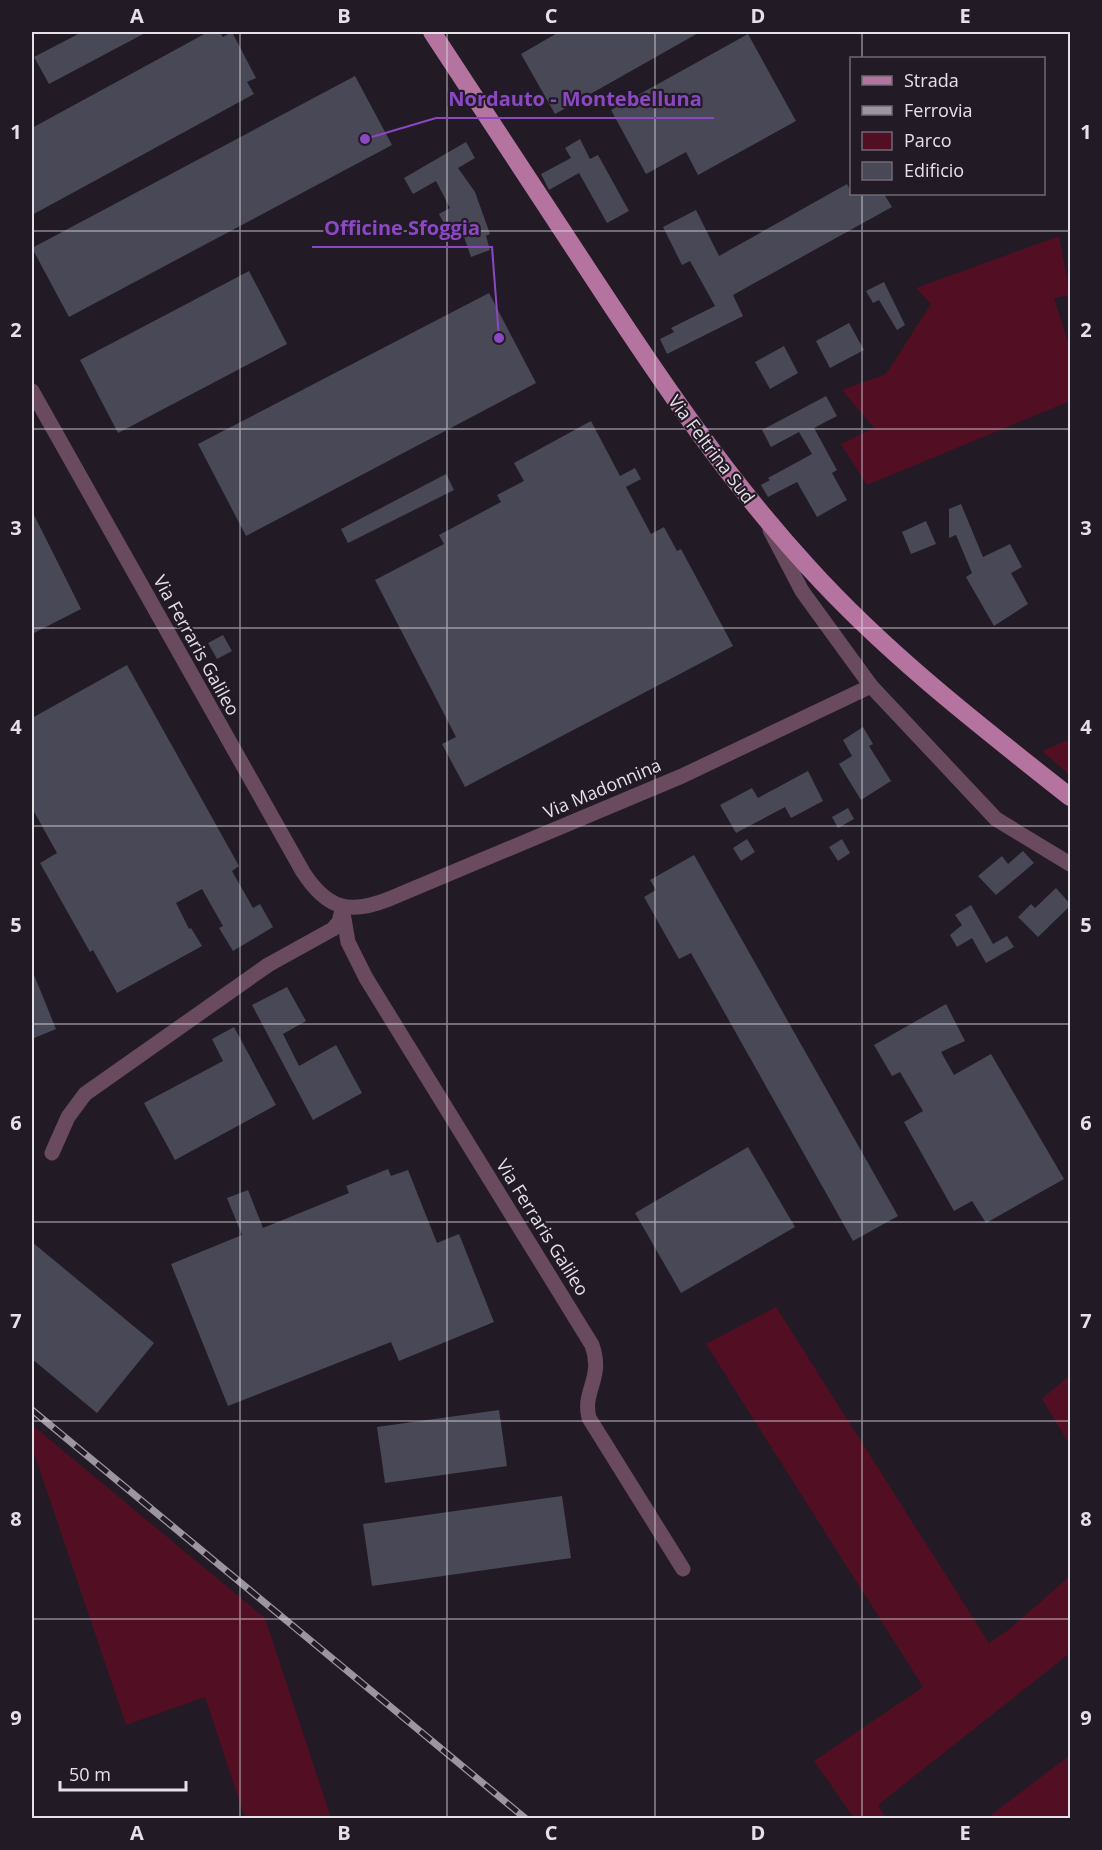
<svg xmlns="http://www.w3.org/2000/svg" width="1102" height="1850" font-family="'Open Sans',sans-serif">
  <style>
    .green { fill: #520e22 }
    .building { fill: #484856 }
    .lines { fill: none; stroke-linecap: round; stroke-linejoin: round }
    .street { stroke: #694a5e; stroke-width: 15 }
    .primary { stroke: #b4749f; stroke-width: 18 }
    .rail-casing { stroke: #9c96a0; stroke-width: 7 }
    .rail { stroke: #221b26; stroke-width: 4.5; stroke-dasharray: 14; stroke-linecap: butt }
    .grid { fill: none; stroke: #e6e1e9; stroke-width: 1.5; stroke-opacity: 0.55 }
    .labels { text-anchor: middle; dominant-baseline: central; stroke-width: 4.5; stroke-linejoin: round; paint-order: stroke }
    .street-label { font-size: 18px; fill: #e6e1e9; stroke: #221b26 }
    .leader { fill: none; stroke: #8b47c5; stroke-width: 2 }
    .callout-dot { fill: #8b47c5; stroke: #221b26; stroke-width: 2 }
    .callout-label { font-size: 20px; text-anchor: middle; font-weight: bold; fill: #8b47c5; stroke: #221b26; stroke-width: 4.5; stroke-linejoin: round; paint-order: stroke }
    .neatline { fill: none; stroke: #e6e1e9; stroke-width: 2 }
    .grid-label { font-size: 20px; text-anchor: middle; font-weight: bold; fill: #e6e1e9 }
  </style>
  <rect width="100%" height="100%" fill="#221b26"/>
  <g class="green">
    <path d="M 1059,236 L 1070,295 L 1054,298 L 1070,349 L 1070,401 L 867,485 L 841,444 L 874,428 L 842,390 L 886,374 L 931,304 L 916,288 Z"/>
    <path d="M 1070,739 L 1070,775 L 1042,751 Z"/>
    <path d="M 776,1307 L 989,1643 L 1007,1631 L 1070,1576 L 1070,1653 L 878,1805 L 886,1818 L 854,1818 L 814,1761 L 923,1687 L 706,1344 Z"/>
    <path d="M 1070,1375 L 1070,1445 L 1042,1399 Z"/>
    <path d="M 32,1425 L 265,1618 L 331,1818 L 245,1818 L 205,1697 L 126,1725 L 32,1447 Z"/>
    <path d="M 1070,1755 L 1070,1818 L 987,1818 Z"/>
  </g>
  <g class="building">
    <path d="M 82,32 L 147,32 L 49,84 L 34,57 Z"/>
    <path d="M 208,32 L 219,32 L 223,37 L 232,32 L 256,78 L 247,82 L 254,94 L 32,215 L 32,128 Z"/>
    <path d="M 559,32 L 700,32 L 555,114 L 521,54 Z"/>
    <path d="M 748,34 L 796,121 L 698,175 L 686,152 L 646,174 L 611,110 Z"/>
    <path d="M 355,76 L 392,145 L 69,317 L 32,248 Z"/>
    <path d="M 580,139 L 590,159 L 598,155 L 629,211 L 607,223 L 579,173 L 549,190 L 541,174 L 571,158 L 565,148 Z"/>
    <path d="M 466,142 L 475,158 L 458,168 L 475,192 L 490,234 L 486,236 L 490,250 L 471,257 L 464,237 L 453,240 L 439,214 L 450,208 L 436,181 L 413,194 L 404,178 Z"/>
    <path d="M 847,184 L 852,194 L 884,194 L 892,207 L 733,295 L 743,316 L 667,354 L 660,339 L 674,332 L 671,328 L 715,306 L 690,261 L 682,265 L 663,227 L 696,210 L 719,256 Z"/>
    <path d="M 249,271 L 287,344 L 118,433 L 80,360 Z"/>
    <path d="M 884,282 L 905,325 L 897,330 L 879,300 L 873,303 L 866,291 Z"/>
    <path d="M 489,293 L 536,383 L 246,536 L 198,444 Z"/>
    <path d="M 849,323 L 864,350 L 830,368 L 816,341 Z"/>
    <path d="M 784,346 L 798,373 L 770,389 L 755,362 Z"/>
    <path d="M 826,396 L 837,416 L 814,428 L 837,470 L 832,473 L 847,500 L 817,517 L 797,482 L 768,497 L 761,485 L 770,480 L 768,478 L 812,454 L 799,432 L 771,447 L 762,430 Z"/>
    <path d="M 591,421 L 620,476 L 635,468 L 641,479 L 626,487 L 651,534 L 664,527 L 677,551 L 681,549 L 733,646 L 465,787 L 442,744 L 456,737 L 375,580 L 444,544 L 439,535 L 501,502 L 497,495 L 524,481 L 514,463 Z"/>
    <path d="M 446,474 L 454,490 L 348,543 L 341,529 Z"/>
    <path d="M 961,504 L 983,557 L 1010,544 L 1022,567 L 1011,573 L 1028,604 L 994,626 L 966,577 L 972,573 L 956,535 L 949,538 L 949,509 Z"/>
    <path d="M 32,511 L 81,609 L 32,634 Z"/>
    <path d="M 926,521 L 936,544 L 911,554 L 902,532 Z"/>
    <path d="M 223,635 L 232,651 L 217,659 L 208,643 Z"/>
    <path d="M 127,665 L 239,866 L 232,871 L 253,908 L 260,904 L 273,927 L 233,951 L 219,928 L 223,926 L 202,889 L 176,903 L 189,929 L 191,928 L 202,946 L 117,993 L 93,950 L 90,952 L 40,863 L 57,853 L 32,808 L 32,718 Z"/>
    <path d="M 863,727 L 873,744 L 869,746 L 891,781 L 861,800 L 839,764 L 852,756 L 843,740 Z"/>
    <path d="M 808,771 L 823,801 L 791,818 L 785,807 L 736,833 L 720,805 L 752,788 L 758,798 Z"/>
    <path d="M 848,808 L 854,819 L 838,828 L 832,817 Z"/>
    <path d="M 747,839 L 755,852 L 741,861 L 733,848 Z"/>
    <path d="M 842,839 L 850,853 L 838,861 L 829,847 Z"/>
    <path d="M 1023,851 L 1034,863 L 996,895 L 978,876 L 1002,856 L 1008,864 Z"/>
    <path d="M 694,855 L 898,1216 L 853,1241 L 691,953 L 679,959 L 644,897 L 656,890 L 650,880 Z"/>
    <path d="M 1056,888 L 1071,905 L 1038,937 L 1018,917 L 1031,904 L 1035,908 Z"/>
    <path d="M 971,905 L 993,944 L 1007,936 L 1014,947 L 986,963 L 972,938 L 957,947 L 950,935 L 962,925 L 955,915 Z"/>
    <path d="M 32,970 L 56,1029 L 32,1039 Z"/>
    <path d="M 287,987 L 306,1021 L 283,1034 L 299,1066 L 336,1045 L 362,1093 L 313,1120 L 252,1005 Z"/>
    <path d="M 946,1004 L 965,1041 L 941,1052 L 954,1075 L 991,1054 L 1064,1179 L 986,1223 L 972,1201 L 954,1211 L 904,1122 L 923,1111 L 900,1072 L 892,1076 L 874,1045 Z"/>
    <path d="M 234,1027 L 276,1105 L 175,1160 L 144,1103 L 223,1061 L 212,1039 Z"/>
    <path d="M 748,1147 L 795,1227 L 681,1293 L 635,1213 Z"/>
    <path d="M 388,1169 L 391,1176 L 408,1170 L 437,1243 L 459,1234 L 494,1322 L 399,1361 L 391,1342 L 228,1406 L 171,1264 L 242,1235 L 227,1198 L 248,1190 L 263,1228 L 349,1193 L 346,1186 Z"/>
    <path d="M 32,1242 L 154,1343 L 97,1413 L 32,1359 Z"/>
    <path d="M 499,1410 L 507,1466 L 385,1483 L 377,1427 Z"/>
    <path d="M 562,1496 L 571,1558 L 372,1586 L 363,1524 Z"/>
  </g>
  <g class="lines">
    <g class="street">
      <path d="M 32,391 L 303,872 C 327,909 349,915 389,899 L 682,776 L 871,686"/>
      <path d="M 770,530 L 802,591 L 871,686 L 996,819 L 1070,864"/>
      <path d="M 342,907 L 348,942 L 366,978 L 592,1345 C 604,1379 582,1390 589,1418 L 683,1569"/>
      <path d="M 52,1153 L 68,1117 L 85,1094 L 268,965 L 333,929 L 339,922 L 342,910"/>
    </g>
    <path class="primary" d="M 432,32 C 487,116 543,200 598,285 C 663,384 728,480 809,568 C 887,654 979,725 1070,797"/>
    <g class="rail-casing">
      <path id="rail" d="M 32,1410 L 525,1818"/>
    </g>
    <use href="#rail" class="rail"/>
  </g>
  <path class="grid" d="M 240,32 L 240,1818M 447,32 L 447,1818M 655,32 L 655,1818M 862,32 L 862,58M 862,194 L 862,1818M 32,231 L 1070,231M 32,429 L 1070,429M 32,628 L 1070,628M 32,826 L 1070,826M 32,1024 L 1070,1024M 32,1222 L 1070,1222M 32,1421 L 1070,1421M 32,1619 L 1070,1619"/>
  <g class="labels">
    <g class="street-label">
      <text transform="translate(712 449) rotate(53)">Via Feltrina Sud</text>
      <text transform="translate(197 645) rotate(61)">Via Ferraris Galileo</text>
      <text transform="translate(602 788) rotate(-23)">Via Madonnina</text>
      <text transform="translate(543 1227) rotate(58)">Via Ferraris Galileo</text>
    </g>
  </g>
  <path class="leader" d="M365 139L436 118H714M499 338L492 247H312"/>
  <g class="callout-dot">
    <circle cx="365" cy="139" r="6"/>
    <circle cx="499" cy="338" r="6"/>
  </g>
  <g class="callout-label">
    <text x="575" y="106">Nordauto - Montebelluna</text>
    <text x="402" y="235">Officine Sfoggia</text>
  </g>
  <rect width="1102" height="1850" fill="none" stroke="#221b26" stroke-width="66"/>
  <rect x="850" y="57" width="195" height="138" fill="#221b26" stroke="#706a74" stroke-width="1.5"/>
  <rect x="862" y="76" width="30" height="9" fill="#b4749f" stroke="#706a74" stroke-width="1.5"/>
  <text x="904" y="87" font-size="18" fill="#e6e1e9">Strada</text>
  <rect x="862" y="106" width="30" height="9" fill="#9c96a0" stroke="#706a74" stroke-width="1.5"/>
  <text x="904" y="117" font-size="18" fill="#e6e1e9">Ferrovia</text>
  <rect x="862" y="132" width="30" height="18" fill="#520e22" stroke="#706a74" stroke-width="1.5"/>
  <text x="904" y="147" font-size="18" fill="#e6e1e9">Parco</text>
  <rect x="862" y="162" width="30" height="18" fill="#484856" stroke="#706a74" stroke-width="1.5"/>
  <text x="904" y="177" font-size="18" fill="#e6e1e9">Edificio</text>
  <path d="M60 1781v9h126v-9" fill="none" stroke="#e6e1e9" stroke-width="3"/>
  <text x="69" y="1781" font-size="18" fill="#e6e1e9" stroke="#221b26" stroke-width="4.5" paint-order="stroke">50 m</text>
  <rect x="33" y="33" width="1036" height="1784" class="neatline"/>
  <g class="grid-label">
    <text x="137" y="23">A</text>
    <text x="344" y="23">B</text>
    <text x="551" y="23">C</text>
    <text x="758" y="23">D</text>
    <text x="965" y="23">E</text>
    <text x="16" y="139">1</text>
    <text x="1086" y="139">1</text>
    <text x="16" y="337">2</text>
    <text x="1086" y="337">2</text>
    <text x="16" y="535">3</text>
    <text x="1086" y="535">3</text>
    <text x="16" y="734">4</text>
    <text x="1086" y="734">4</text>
    <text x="16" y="932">5</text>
    <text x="1086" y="932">5</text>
    <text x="16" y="1130">6</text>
    <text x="1086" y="1130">6</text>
    <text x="16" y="1328">7</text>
    <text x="1086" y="1328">7</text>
    <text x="16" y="1526">8</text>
    <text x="1086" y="1526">8</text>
    <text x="16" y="1725">9</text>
    <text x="1086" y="1725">9</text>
    <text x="137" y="1840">A</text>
    <text x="344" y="1840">B</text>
    <text x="551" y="1840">C</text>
    <text x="758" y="1840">D</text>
    <text x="965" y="1840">E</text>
  </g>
</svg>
